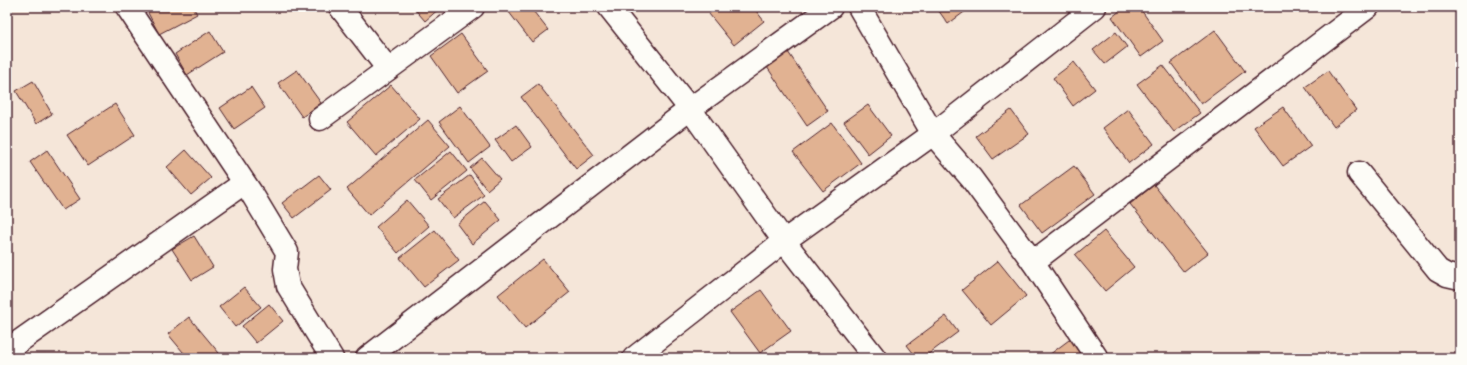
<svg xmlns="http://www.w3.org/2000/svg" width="1467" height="365" font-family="'Architects Daughter',sans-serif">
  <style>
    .building { fill: #e1b292; stroke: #4a1f2b }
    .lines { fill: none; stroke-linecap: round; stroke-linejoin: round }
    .minor-casing { stroke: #4a1f2b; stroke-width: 25 }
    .minor { stroke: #fdfcf7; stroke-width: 22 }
  </style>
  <rect width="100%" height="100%" fill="#f5e6d9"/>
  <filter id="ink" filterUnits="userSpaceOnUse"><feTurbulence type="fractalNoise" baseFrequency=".025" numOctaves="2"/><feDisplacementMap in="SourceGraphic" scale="8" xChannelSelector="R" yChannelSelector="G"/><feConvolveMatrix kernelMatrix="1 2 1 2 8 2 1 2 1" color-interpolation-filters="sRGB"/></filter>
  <g filter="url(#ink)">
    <g class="building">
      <path d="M 150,7 L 193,7 L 197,14 L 159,34 L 146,9 Z"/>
      <path d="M 413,7 L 441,7 L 425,21 Z"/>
      <path d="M 505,7 L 530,7 L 548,30 L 532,42 Z"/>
      <path d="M 718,7 L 753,7 L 764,21 L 734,45 L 709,14 Z"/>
      <path d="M 936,7 L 971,7 L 948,24 Z"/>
      <path d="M 1125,7 L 1139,7 L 1163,41 L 1141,57 L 1112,17 Z"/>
      <path d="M 1215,30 L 1245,71 L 1201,104 L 1171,63 Z"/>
      <path d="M 210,31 L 223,52 L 187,75 L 175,54 Z"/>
      <path d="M 1116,32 L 1127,47 L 1105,64 L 1093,50 Z"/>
      <path d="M 461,34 L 488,71 L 457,93 L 431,56 Z"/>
      <path d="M 788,52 L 828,111 L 807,126 L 767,67 Z"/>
      <path d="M 1074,62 L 1095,89 L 1073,106 L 1053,78 Z"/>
      <path d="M 1163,65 L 1200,113 L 1174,132 L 1137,84 Z"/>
      <path d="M 297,70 L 321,103 L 302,117 L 278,83 Z"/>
      <path d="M 1328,71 L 1356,110 L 1334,127 L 1305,87 Z"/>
      <path d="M 33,81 L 52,114 L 36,124 L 16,91 Z"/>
      <path d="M 538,84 L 594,155 L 576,169 L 521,97 Z"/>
      <path d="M 391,85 L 420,119 L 376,156 L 347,122 Z"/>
      <path d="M 251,87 L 265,108 L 234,129 L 220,108 Z"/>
      <path d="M 115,104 L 135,135 L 88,166 L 67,135 Z"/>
      <path d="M 868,105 L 891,136 L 868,154 L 844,122 Z"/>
      <path d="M 460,106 L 490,147 L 469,163 L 439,122 Z"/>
      <path d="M 1283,107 L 1311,146 L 1283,166 L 1254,127 Z"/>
      <path d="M 1128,109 L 1154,144 L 1129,163 L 1103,128 Z"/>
      <path d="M 1011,110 L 1029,134 L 993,159 L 976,136 Z"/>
      <path d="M 428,120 L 450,146 L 369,215 L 347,189 Z"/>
      <path d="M 832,123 L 861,163 L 823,191 L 793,152 Z"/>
      <path d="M 516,125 L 532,147 L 511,162 L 495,140 Z"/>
      <path d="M 47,150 L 80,199 L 63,210 L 30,162 Z"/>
      <path d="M 186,150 L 211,178 L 191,195 L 167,167 Z"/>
      <path d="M 451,151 L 467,171 L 431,200 L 415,180 Z"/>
      <path d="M 482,158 L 500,179 L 487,190 L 470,168 Z"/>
      <path d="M 1074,166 L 1095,194 L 1042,233 L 1021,205 Z"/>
      <path d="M 319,175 L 331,190 L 294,218 L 282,203 Z"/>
      <path d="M 470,175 L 484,195 L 453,218 L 438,199 Z"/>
      <path d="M 1154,185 L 1208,253 L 1184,272 L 1130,204 Z"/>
      <path d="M 407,200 L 429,226 L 398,253 L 376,227 Z"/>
      <path d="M 485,201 L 501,220 L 472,244 L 457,224 Z"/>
      <path d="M 435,230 L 459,260 L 424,287 L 400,258 Z"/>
      <path d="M 1104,231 L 1134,267 L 1105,291 L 1075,255 Z"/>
      <path d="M 194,236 L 213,267 L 192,280 L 172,249 Z"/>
      <path d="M 543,259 L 570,292 L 525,328 L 498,295 Z"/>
      <path d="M 998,261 L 1026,296 L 991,325 L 962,290 Z"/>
      <path d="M 244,287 L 261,307 L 235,327 L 219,307 Z"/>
      <path d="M 761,290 L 791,331 L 760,353 L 730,312 Z"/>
      <path d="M 269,304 L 283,321 L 256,343 L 242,326 Z"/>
      <path d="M 946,316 L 958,332 L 923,358 L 917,358 L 907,345 Z"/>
      <path d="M 189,317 L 219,353 L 213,358 L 188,358 L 168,334 Z"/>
      <path d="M 1073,337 L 1089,358 L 1045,358 Z"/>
    </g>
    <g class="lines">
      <g class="minor-casing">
        <g id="minor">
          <path d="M 127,7 L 252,194 L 287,252 L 285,269 L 288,286 L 332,358"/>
          <path d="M 340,7 L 388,69"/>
          <path d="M 609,7 L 690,109 L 784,241 L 875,358"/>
          <path d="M 859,7 L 933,134 L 971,178 L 1033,262 L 1368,7"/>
          <path d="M 320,119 L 473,7"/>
          <path d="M 1359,173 L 1438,270 L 1447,275 L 1460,278"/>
          <path d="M 1033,262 L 1097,358"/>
          <path d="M 7,350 L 244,183"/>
          <path d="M 367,358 L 690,109 L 831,7"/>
          <path d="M 634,358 L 784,241 L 933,134 L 1095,7"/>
        </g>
      </g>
      <use href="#minor" class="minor"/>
    </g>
  </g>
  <rect width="1467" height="365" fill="none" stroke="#fdfcf7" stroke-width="24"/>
  <rect x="12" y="12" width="1443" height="341" fill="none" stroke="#4a1f2b" stroke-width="1.5" filter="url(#ink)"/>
</svg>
